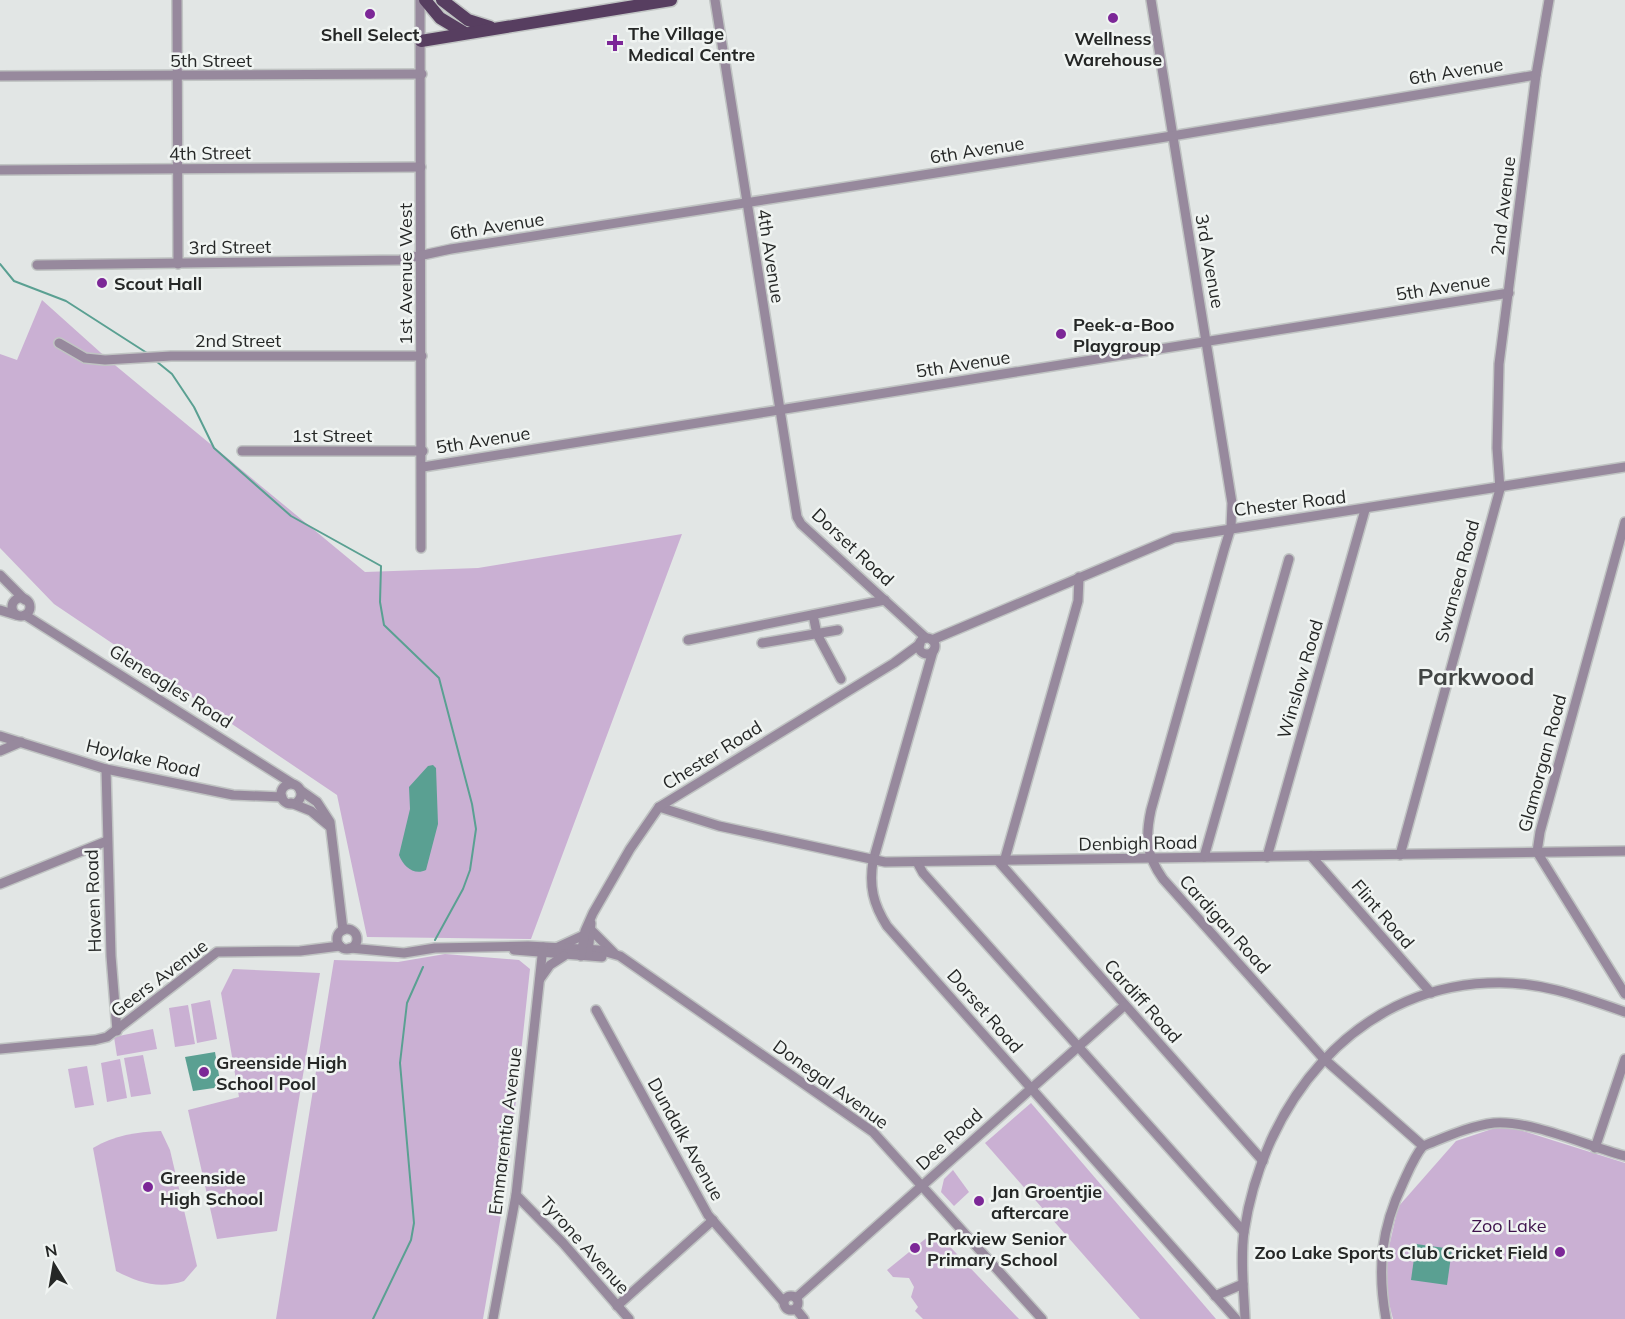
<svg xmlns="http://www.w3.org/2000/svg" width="1625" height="1319" font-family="Mulish,sans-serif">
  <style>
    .green { fill: #cab0d3 }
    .water { fill: #5aa092 }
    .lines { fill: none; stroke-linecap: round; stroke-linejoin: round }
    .stream { stroke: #5aa092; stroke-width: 2 }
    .minor-casing { stroke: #c0c4c3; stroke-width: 12 }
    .major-casing { stroke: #c0c4c3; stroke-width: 15 }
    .minor { stroke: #97899d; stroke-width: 9 }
    .major { stroke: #573e60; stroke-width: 12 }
    .poi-dot { fill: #7c2797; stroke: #f0f4f2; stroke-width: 2 }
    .labels { text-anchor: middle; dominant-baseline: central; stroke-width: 5; stroke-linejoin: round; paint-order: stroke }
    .poi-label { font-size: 18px; font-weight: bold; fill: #252726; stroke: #f0f4f2; text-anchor: start }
    .street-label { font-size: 18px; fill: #252726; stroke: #f0f4f2 }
    .park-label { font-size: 18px; fill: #3e134c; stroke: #f0f4f2 }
    .district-label { font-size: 24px; font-weight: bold; fill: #424544; stroke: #f0f4f2 }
  </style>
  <rect width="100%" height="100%" fill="#e2e6e5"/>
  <g class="green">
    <path d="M 42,300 L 110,361 L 365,572 L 478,568 L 682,534 L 531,939 L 367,937 L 337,795 L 54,604 L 0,548 L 0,354 L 17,360 Z"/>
    <path d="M 445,954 L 519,960 L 530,969 L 508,1175 L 483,1319 L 276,1319 L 334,960 L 398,962 Z"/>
    <path d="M 233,969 L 320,973 L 277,1231 L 217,1239 L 188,1110 L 239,1097 L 221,993 Z"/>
    <path d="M 210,1000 L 217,1039 L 197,1043 L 191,1004 Z"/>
    <path d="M 188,1005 L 195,1044 L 175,1047 L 169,1008 Z"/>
    <path d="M 153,1029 L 157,1049 L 117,1056 L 114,1037 Z"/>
    <path d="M 143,1055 L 151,1094 L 131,1097 L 124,1058 Z"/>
    <path d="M 120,1059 L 127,1098 L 107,1102 L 101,1063 Z"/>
    <path d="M 87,1066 L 94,1105 L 75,1108 L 68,1069 Z"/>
    <path d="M 1031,1103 L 1216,1319 L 1140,1319 L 985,1143 Z"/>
    <path d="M 1504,1125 L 1625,1163 L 1625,1319 L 1393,1319 L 1387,1295 L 1387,1256 L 1398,1207 L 1456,1141 Z"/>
    <path d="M 161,1131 L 170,1150 L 197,1266 L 184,1281 C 159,1289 139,1283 116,1271 L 93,1148 C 115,1135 136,1132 161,1131 Z"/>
    <path d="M 953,1170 L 969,1192 L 954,1206 L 941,1192 L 944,1179 Z"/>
    <path d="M 935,1231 L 1019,1319 L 923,1319 L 915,1311 L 918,1307 L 911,1297 L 914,1287 L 909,1278 L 893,1277 L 887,1270 Z"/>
  </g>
  <g class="water">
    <path d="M 433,765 L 436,768 L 438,824 L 426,870 C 414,876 403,866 399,855 L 410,809 L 409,787 L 428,766 Z"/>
    <path d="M 215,1052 L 221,1087 L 193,1091 L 185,1057 Z"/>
    <path d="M 1416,1244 L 1452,1249 L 1447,1285 L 1411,1280 Z"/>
  </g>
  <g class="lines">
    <g class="stream">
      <path d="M 0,264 L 14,281 L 66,301 L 147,353"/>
      <path d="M 156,361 L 172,374 L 194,407 L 214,448 L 291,516 L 381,566 L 380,602 L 384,625 L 439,678 L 472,804 L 476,829 L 470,870 L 463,889 L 435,940"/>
      <path d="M 373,1319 L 411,1240 L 414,1223 L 400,1063 L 407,1003 L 423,967"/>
    </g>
    <g class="minor-casing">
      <g id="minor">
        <path d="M 177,0 L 178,264"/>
        <path d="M 420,0 L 421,548"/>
        <path d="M 715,0 L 797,517 L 801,524 L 926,638"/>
        <path d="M 1151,0 L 1232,503 L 1231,527 L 1224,550 L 1151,810 C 1145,838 1146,855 1163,879 L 1323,1058 L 1423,1146"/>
        <path d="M 0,76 L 422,74"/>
        <path d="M 0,170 L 421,167"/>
        <path d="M 37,265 L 400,260 L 451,249 L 1172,136 L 1536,75"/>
        <path d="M 59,343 L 85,358 L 105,360 L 171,356 L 422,356"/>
        <path d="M 242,451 L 423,451"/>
        <path d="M 423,467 L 1509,293"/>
        <path d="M 1625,522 L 1540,832 L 1537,852 L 1625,994"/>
        <path d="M 0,575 L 25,600"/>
        <circle cx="21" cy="607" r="9"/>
        <path d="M 0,610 L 16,615"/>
        <path d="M 25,615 L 293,784"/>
        <path d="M 813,615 L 817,634 L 841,679"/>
        <circle cx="927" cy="646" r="8"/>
        <path d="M 688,640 L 885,600"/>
        <path d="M 932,640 L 1174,538 L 1625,467"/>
        <path d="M 762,643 L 838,630"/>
        <path d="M 933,651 L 873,861 C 869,886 873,904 887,926 L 1236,1319"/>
        <path d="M 0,736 L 106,769 L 233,795 L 282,797"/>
        <path d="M 0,751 L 21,742"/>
        <path d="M 106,769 L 111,956 L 117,1031"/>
        <circle cx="291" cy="794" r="10"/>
        <path d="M 300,790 L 317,802 L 330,822 L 343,930"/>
        <path d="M 291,803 L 311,811 L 329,826"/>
        <path d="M 659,807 L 719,826 L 885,862 L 1625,851"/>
        <path d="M 1400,855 L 1500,489 L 1497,448 L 1499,364 L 1536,75 L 1549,0"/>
        <path d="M 1311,856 L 1431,993"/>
        <path d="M 1204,857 L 1289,559"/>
        <path d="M 1267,857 L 1365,510"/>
        <path d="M 917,862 L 923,873 L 1244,1232"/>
        <path d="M 999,862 L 1263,1161"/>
        <path d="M 1004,862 L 1078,601 L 1079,577"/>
        <path d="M 0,884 L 107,841"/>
        <circle cx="347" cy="939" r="10"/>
        <path d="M 591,930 L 614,953"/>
        <path d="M 558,947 L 584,935"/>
        <path d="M 350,948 L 404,953 L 435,948 L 528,946 L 599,950 L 620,956 L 873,1132 L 1042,1319"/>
        <path d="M 514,950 L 602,957"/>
        <path d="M 588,954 L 591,923"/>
        <path d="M 581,956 L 585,931 L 593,913 L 630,849 L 659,807 L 894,663 L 920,644"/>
        <path d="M 540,979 L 550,965 L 564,956"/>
        <path d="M 596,1010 L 708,1215 L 783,1301"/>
        <path d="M 0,1049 L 95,1040 L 107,1037 L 217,952 L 300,951 L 340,946"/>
        <path d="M 1423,1146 C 1446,1137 1469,1126 1494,1123 C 1531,1120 1587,1146 1625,1156"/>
        <path d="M 1595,1148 L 1625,1059"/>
        <path d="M 516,1195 L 563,1243 L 629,1319"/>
        <circle cx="791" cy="1303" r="7"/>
        <path d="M 1215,1296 L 1243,1284"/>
        <path d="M 796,1298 L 1124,1006"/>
        <path d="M 617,1306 L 713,1220"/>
        <path d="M 796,1309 L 804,1319"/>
        <path d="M 493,1319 L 516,1195 L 543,947"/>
        <path d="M 1245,1319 C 1244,1291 1240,1261 1244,1232 C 1263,1105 1352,989 1488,983 C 1536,980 1580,996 1625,1012"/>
        <path d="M 1386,1319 C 1377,1269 1381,1229 1403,1183 C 1409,1170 1414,1157 1423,1146"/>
      </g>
    </g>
    <g class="major-casing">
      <g id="major">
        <path d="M 425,0 L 440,18 L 465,33"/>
        <path d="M 442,0 L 468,20 L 490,27"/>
        <path d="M 421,41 L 671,0"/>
      </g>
    </g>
    <use href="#minor" class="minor"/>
    <use href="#major" class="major"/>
  </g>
  <g class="poi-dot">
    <circle cx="370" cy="14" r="6"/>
    <circle cx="1113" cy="18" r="6"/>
    <path d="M612 34h6v6h6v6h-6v6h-6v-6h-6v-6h6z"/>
    <circle cx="102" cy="283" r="6"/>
    <circle cx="1061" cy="334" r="6"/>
    <circle cx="204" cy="1072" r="6"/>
    <circle cx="148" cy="1187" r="6"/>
    <circle cx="979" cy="1201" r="6"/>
    <circle cx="915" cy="1248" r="6"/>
    <circle cx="1560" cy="1252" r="6"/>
  </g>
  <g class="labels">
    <g class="poi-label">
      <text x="628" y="33">The Village<tspan x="628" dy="21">Medical Centre</tspan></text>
      <text x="370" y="34" text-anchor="middle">Shell Select</text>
      <text x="1113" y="38" text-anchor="middle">Wellness<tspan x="1113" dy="21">Warehouse</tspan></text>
      <text x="114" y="283">Scout Hall</text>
      <text x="1073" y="324">Peek-a-Boo<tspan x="1073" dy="21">Playgroup</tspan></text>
      <text x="216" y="1062">Greenside High<tspan x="216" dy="21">School Pool</tspan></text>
      <text x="160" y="1177">Greenside<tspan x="160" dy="21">High School</tspan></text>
      <text x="991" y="1191">Jan Groentjie<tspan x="991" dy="21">aftercare</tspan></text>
      <text x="927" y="1238">Parkview Senior<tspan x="927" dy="21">Primary School</tspan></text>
      <text x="1548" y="1252" text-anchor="end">Zoo Lake Sports Club Cricket Field</text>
    </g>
    <g class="street-label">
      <text x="211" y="60">5th Street</text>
      <text transform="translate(1456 71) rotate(-9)">6th Avenue</text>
      <text transform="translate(977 150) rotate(-9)">6th Avenue</text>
      <text transform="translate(210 153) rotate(-1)">4th Street</text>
      <text transform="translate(1503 206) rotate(-83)">2nd Avenue</text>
      <text transform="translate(497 226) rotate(-9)">6th Avenue</text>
      <text transform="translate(230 247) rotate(-1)">3rd Street</text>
      <text transform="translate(771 256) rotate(81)">4th Avenue</text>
      <text transform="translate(1210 261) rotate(80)">3rd Avenue</text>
      <text transform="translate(405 274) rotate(-90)">1st Avenue West</text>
      <text transform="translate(1443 287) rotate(-9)">5th Avenue</text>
      <text x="238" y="340">2nd Street</text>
      <text transform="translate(963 364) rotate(-9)">5th Avenue</text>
      <text x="332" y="435">1st Street</text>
      <text transform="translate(483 440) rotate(-9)">5th Avenue</text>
      <text transform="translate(1290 503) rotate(-7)">Chester Road</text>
      <text transform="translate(853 547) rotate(43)">Dorset Road</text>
      <text transform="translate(1457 581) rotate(-75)">Swansea Road</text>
      <text transform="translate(1300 679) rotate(-74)">Winslow Road</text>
      <text transform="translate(171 686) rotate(32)">Gleneagles Road</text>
      <text transform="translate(712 755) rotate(-32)">Chester Road</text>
      <text transform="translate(143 758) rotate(13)">Hoylake Road</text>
      <text transform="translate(1542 763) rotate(-75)">Glamorgan Road</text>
      <text transform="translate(1138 843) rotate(-1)">Denbigh Road</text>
      <text transform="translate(93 901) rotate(-92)">Haven Road</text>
      <text transform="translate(1383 914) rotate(49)">Flint Road</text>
      <text transform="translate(1225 924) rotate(48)">Cardigan Road</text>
      <text transform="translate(159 978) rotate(-37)">Geers Avenue</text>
      <text transform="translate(1143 1001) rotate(48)">Cardiff Road</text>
      <text transform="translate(985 1011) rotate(49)">Dorset Road</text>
      <text transform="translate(831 1084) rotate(36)">Donegal Avenue</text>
      <text transform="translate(505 1131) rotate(-83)">Emmarentia Avenue</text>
      <text transform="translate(686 1139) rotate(61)">Dundalk Avenue</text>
      <text transform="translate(949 1139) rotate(-42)">Dee Road</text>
      <text transform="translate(585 1245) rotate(48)">Tyrone Avenue</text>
    </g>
    <g class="park-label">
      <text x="1509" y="1225">Zoo Lake</text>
    </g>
    <g class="district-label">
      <text x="1476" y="676">Parkwood</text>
    </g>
  </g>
  <g transform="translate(54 1265) rotate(349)" stroke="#f0f4f2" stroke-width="4.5" paint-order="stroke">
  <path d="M0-4.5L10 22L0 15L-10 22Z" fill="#252726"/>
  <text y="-9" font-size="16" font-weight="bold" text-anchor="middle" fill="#252726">N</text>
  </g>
</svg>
